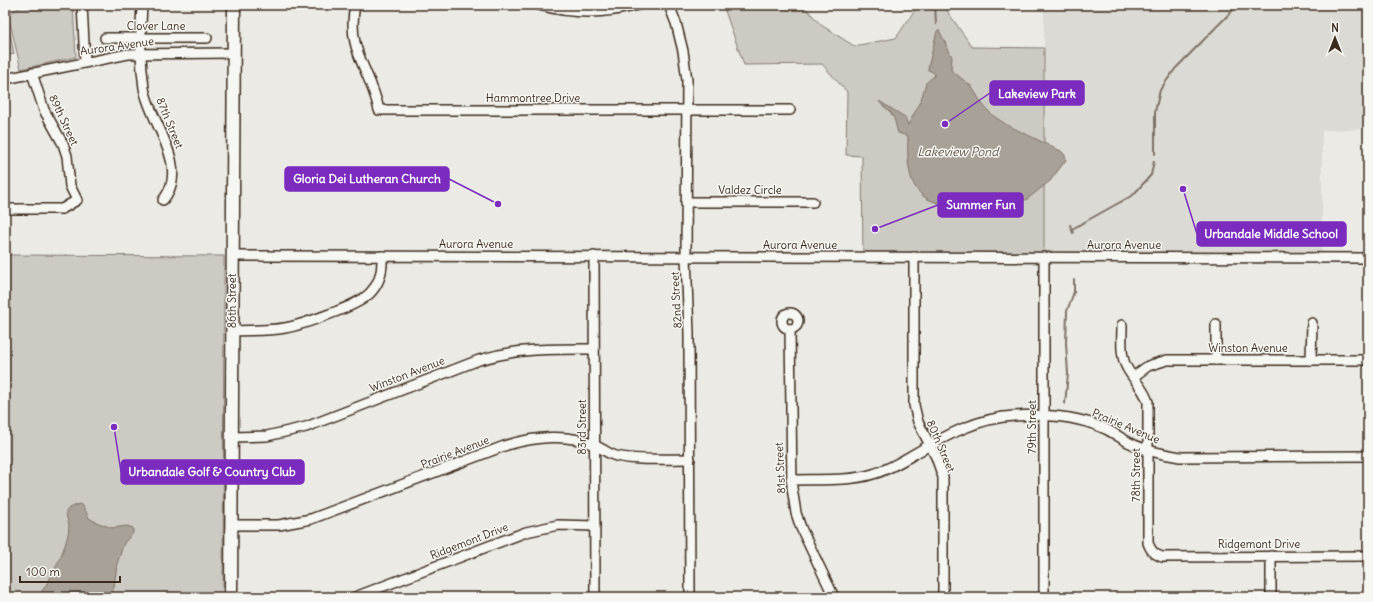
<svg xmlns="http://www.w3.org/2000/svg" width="1373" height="602" font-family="Delius,sans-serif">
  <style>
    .built { fill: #dcdad4 }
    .green { fill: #cdcac4; stroke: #847a71 }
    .water { fill: #a8a198; stroke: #7c7167 }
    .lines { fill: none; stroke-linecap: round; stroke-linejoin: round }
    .stream { stroke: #7c7167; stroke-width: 2 }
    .minor-casing { stroke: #3b2a1e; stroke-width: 12 }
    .major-casing { stroke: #3b2a1e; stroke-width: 15 }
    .minor { stroke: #f6f6f2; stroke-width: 9 }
    .major { stroke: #f6f6f2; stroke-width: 12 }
    .labels { text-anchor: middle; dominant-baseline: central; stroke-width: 3; stroke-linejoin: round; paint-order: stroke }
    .street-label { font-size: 11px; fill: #3b2a1e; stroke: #f6f6f2 }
    .water-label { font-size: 12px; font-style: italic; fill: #615449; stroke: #f6f6f2 }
    .leader { fill: none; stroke: #7b2cbf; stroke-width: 1.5 }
    .callout-dot { fill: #7b2cbf; stroke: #f6f6f2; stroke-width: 1.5 }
    .callout { fill: #7b2cbf; stroke: #7b2cbf; stroke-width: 1.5 }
    .callout-label { font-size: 12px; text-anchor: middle; font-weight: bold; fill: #fff }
  </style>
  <rect width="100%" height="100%" fill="#ebeae5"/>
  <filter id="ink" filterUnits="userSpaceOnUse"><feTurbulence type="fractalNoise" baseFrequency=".025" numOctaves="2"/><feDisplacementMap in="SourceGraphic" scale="8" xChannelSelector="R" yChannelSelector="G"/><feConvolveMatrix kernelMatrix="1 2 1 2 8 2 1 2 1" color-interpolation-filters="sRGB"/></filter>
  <g filter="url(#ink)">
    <path class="built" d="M 1044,5 L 1368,5 L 1368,129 L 1322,130 L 1322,258 L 1044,257 Z"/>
    <g class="green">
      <path d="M 23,5 L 73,5 L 76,57 L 21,69 L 8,15 Z"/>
      <path d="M 723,5 L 803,5 L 821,25 L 854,46 L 896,38 L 918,5 L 943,5 L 972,47 L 1044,48 L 1044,257 L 863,257 L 862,156 L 846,155 L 847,92 L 822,64 L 744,65 Z"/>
      <path d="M 9,28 L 14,54 L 5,56 L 5,29 Z"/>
      <path d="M 5,255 L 224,256 L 223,597 L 5,597 Z"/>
    </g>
    <g class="water">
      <path d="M 939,30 L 952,57 L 951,70 L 971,86 L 983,105 L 992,115 L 1007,125 L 1061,151 L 1065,155 L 1066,160 L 1050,181 L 1026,200 L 1014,199 L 992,195 L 949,204 L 944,213 L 942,212 L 945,204 C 907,200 907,166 908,136 L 898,133 C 896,127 895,118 891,113 C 887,108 883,107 879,101 L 905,117 L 908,125 L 920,103 L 926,83 L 935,75 L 933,72 L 928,70 L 928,68 L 937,31 Z"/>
      <path d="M 79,504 L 83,506 L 89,518 L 96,522 L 112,528 L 127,526 L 133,528 L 133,533 L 124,543 L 117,564 L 114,587 L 110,597 L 38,597 C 50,581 69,545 69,525 C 68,520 66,517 66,512 L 69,508 Z"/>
    </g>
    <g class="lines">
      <g class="stream">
        <path d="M 935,5 L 936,24"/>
        <path d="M 1155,154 L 1155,112 L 1160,90 L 1175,69 L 1238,5"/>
        <path d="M 1070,225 L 1073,233"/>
        <path d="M 1072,229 L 1133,195 L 1151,175 L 1154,161"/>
        <path d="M 1065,404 L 1068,374 L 1066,343 L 1067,311 L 1074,292 L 1074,280"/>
      </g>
      <g class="minor-casing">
        <g id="minor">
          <path d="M 82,5 L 85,62"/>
          <path d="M 142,5 C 140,32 140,61 144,88 C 150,123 191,166 163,200"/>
          <path d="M 355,5 C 346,51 370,68 379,110 L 790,110"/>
          <path d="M 539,5 C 571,14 606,14 638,5"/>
          <path d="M 669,5 L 676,23 L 683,51 L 687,80 L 686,256 L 689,333 L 690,597"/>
          <path d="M 105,38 L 207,38"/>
          <path d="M 5,79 L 128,54 L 233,53"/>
          <path d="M 686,202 L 813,202"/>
          <path d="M 5,209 L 62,209 L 77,200 L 70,186 L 67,156 L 63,144 L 44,110 L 32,73"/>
          <path d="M 233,256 L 1368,258"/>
          <path d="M 594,256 L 595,597"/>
          <path d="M 914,257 L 914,405 L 918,422 L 936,457 L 943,477 L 943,597"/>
          <path d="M 1044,257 L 1044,597"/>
          <circle cx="790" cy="321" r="8"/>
          <path d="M 1216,324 L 1216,360"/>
          <path d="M 1122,325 C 1122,339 1120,356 1127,368 C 1134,381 1144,388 1148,402 L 1148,543 C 1151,551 1154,554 1162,557 L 1368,556"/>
          <path d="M 790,329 L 792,488 L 796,513 L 801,528 L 834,597"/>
          <path d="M 232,331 C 250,330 268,331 285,328 C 302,325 319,318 335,312 C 363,301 384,292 382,256"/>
          <path d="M 1311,360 L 1312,323"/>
          <path d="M 1133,377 L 1148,366 L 1167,360 L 1368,360"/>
          <path d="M 232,437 L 267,436 L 306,427 L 479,360 C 519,348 552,349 594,349"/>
          <path d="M 791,480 C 818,479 847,482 873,474 C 888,470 902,461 916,453 C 947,435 978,418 1014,416 C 1043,414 1075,416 1101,427 C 1112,431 1120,438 1130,443 C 1146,451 1163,454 1180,457 L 1368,456"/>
          <path d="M 232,525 L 279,525 L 311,519 L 507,445 C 534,437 568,433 594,445 C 602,448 608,454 616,456 C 640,461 666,459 690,459"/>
          <path d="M 1271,556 L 1271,597"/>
          <path d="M 355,597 L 526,532 L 558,525 L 595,526"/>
        </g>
      </g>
      <g class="major-casing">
        <path id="major" d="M 231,597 L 234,5"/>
      </g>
      <use href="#minor" class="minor"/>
      <use href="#major" class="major"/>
    </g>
  </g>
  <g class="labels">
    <g class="street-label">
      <text x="156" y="26">Clover Lane</text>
      <text transform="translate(117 46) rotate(-8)">Aurora Avenue</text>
      <text x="533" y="98">Hammontree Drive</text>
      <text transform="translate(64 120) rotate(65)">89th Street</text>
      <text transform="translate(170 123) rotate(68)">87th Street</text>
      <text x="750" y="190">Valdez Circle</text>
      <text x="476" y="244">Aurora Avenue</text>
      <text x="800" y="245">Aurora Avenue</text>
      <text x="1124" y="245">Aurora Avenue</text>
      <text transform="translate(676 300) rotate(-93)">82nd Street</text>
      <text transform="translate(232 301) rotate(-90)">86th Street</text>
      <text x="1248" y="348">Winston Avenue</text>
      <text transform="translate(407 374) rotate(-21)">Winston Avenue</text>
      <text transform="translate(1126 426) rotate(23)">Prairie Avenue</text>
      <text transform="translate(582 427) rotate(-90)">83rd Street</text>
      <text transform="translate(1032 427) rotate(-90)">79th Street</text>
      <text transform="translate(941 446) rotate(67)">80th Street</text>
      <text transform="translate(455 452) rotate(-21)">Prairie Avenue</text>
      <text transform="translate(780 468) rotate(-93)">81st Street</text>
      <text transform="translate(1136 475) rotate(-90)">78th Street</text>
      <text transform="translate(469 541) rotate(-21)">Ridgemont Drive</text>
      <text x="1259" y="544">Ridgemont Drive</text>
    </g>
    <g class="water-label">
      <text x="958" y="151">Lakeview Pond</text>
    </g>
  </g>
  <path class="leader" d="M945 124L990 93M498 204L449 179M875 229L938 205M1183 189L1197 234M114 427L121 472"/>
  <g class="callout-dot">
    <circle cx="945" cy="124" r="4"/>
    <circle cx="498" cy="204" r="4"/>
    <circle cx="875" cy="229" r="4"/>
    <circle cx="1183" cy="189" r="4"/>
    <circle cx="114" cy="427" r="4"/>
  </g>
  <g class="callout">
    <rect x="990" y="81" width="94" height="24" rx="4"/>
    <rect x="285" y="167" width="164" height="24" rx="4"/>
    <rect x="938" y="193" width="85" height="24" rx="4"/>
    <rect x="1197" y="222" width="149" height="24" rx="4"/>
    <rect x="121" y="460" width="183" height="24" rx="4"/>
  </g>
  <g class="callout-label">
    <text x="1037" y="98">Lakeview Park</text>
    <text x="367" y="183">Gloria Dei Lutheran Church</text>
    <text x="981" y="209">Summer Fun</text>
    <text x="1271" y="238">Urbandale Middle School</text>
    <text x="212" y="476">Urbandale Golf &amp; Country Club</text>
  </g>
  <rect width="1373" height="602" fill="none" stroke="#f6f6f2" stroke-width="20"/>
  <rect x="10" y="10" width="1353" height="582" fill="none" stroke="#3b2a1e" stroke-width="1.5" filter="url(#ink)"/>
  <g transform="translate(1335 38)" stroke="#f6f6f2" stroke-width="3" paint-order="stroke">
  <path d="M0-3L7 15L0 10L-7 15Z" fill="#3b2a1e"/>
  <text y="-6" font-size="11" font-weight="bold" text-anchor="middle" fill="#3b2a1e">N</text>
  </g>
  <path d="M20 576v6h100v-6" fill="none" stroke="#3b2a1e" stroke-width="2"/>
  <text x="26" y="576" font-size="12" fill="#3b2a1e" stroke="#f6f6f2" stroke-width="3" paint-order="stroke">100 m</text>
</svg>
